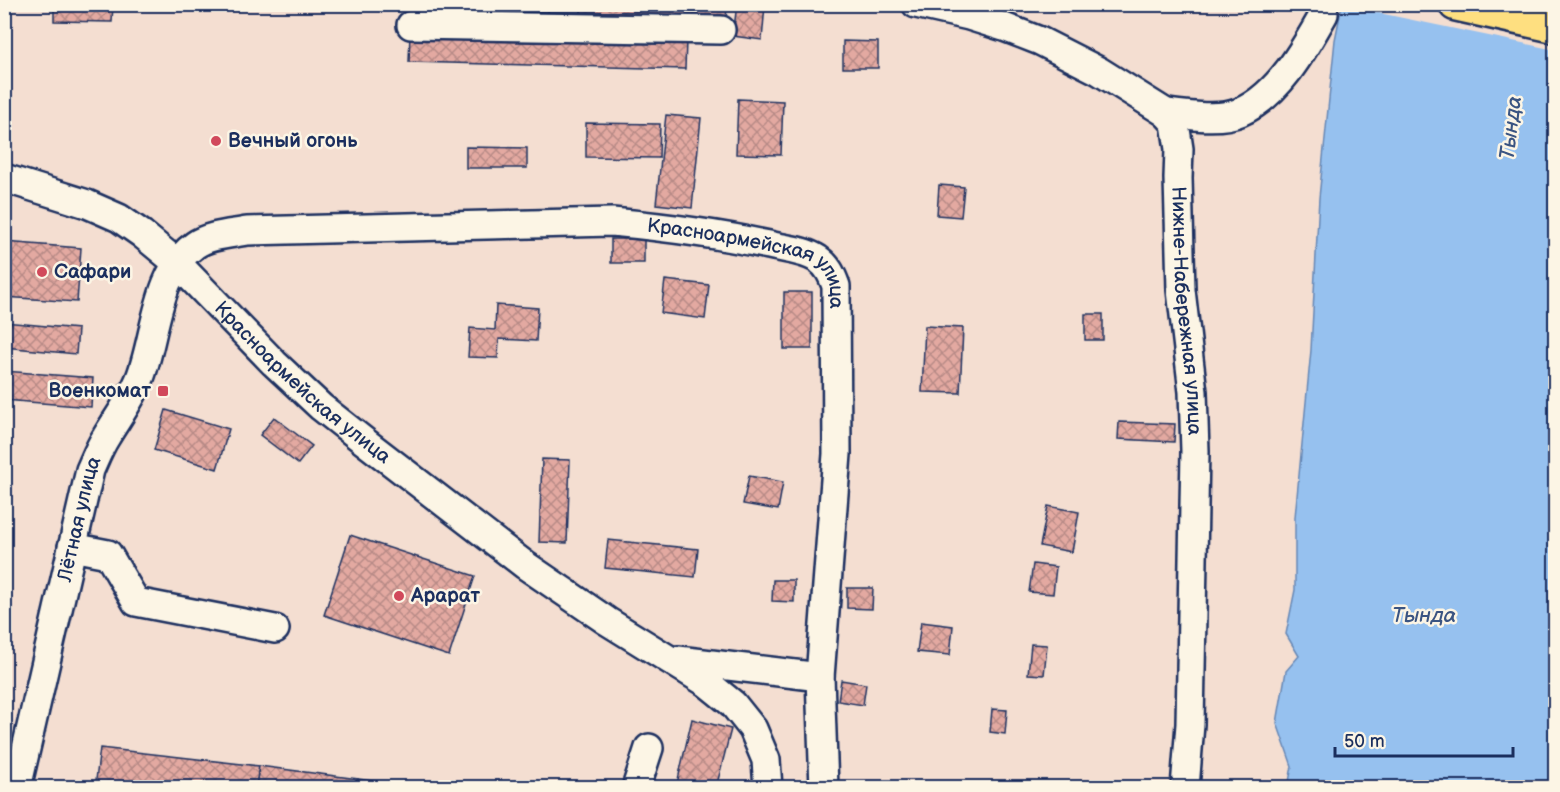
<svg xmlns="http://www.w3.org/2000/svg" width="1560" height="792" font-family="'Balsamiq Sans',sans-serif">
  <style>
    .water { fill: #96c1ef; stroke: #6587b5; stroke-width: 1.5 }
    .pier { fill: #f4ded1 }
    .building { fill: url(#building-cross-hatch); stroke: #1b2f5e; stroke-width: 1.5 }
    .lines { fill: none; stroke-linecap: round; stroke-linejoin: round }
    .minor-casing { stroke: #1b2f5e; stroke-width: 32 }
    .highway-casing { stroke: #1b2f5e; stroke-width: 38 }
    .minor { stroke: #fcf5e5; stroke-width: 27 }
    .highway { stroke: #fedf80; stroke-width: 33 }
    .poi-dot { fill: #d1495b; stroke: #fcf5e5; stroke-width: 2 }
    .labels { text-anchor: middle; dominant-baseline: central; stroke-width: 5; stroke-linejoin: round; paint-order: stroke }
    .poi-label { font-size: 20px; font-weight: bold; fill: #1b2f5e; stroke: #fcf5e5; text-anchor: start }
    .street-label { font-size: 20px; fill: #1b2f5e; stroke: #fcf5e5 }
    .water-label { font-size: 21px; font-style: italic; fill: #3a5482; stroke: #fcf5e5 }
  </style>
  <defs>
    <pattern id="building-cross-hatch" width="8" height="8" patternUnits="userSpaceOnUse" patternTransform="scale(1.5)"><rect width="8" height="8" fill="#e3a9a1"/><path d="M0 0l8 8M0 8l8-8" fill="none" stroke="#b78a86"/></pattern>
  </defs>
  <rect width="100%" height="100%" fill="#f4ded1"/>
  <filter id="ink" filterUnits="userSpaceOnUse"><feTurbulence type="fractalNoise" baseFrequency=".0167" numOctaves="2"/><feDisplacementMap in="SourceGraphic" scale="12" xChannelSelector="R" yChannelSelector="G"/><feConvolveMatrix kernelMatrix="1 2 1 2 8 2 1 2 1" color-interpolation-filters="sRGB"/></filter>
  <g filter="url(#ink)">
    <path class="water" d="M 1342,5 L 1555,5 L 1555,787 L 1288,787 L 1292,766 L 1277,723 L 1286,671 L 1299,656 L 1286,634 L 1295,590 L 1295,517 L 1311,350 L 1319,198 L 1335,40 Z"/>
    <path class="pier" d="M 1341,5 L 1555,5 L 1555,50 Z"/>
    <g class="building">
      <path d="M 54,4 L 113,4 L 112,22 L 54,21 Z"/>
      <path d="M 411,4 L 549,4 L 548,14 L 411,11 Z"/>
      <path d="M 581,4 L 727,4 L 726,22 L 581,13 Z"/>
      <path d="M 737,4 L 765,5 L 762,40 L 733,36 Z"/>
      <path d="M 410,33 L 686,41 L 685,69 L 409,62 Z"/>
      <path d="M 843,41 L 878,42 L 878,68 L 843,68 Z"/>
      <path d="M 738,99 L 783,101 L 781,155 L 736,154 Z"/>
      <path d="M 666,115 L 701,118 L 692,208 L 656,204 Z"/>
      <path d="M 586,123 L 660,124 L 659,158 L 586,157 Z"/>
      <path d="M 466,147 L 527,148 L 527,168 L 466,168 Z"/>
      <path d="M 939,185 L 964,187 L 961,217 L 937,215 Z"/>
      <rect x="611" y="239" width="33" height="24"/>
      <path d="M 4,242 L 81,248 L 77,302 L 4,297 Z"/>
      <path d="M 665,280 L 709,285 L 705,319 L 661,313 Z"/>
      <rect x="784" y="292" width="28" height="57"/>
      <path d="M 496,305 L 538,308 L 536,341 L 499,339 L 498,358 L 468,357 L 470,328 L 495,330 Z"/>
      <rect x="1085" y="314" width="18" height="26"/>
      <path d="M 4,322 L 78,329 L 76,354 L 4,347 Z"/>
      <path d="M 925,326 L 963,328 L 960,393 L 922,392 Z"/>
      <path d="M 4,371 L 93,378 L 91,407 L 4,400 Z"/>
      <path d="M 166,410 L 229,429 L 217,469 L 154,450 Z"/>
      <path d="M 274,417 L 312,446 L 298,464 L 260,435 Z"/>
      <path d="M 1119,422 L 1175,424 L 1174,442 L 1118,439 Z"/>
      <path d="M 542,459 L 570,460 L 567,543 L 539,542 Z"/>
      <path d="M 749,476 L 783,482 L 778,510 L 743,504 Z"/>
      <path d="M 1048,506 L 1079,512 L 1072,552 L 1040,546 Z"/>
      <path d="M 350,535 L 475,576 L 449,656 L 324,615 Z"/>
      <path d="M 608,540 L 698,549 L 695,577 L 605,568 Z"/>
      <path d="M 1033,564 L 1056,567 L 1053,594 L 1029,592 Z"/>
      <path d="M 773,580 L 794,580 L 794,602 L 772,601 Z"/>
      <path d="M 847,588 L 873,588 L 872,609 L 847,608 Z"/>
      <path d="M 921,622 L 953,626 L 950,655 L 917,652 Z"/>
      <path d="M 1031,644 L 1047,645 L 1044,675 L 1028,674 Z"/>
      <path d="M 841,680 L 866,684 L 863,705 L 838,701 Z"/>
      <path d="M 992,709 L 1007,710 L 1005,734 L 990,732 Z"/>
      <path d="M 692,719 L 731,729 L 716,788 L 676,788 Z"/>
      <path d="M 100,748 L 259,766 L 256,788 L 95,788 Z"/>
      <path d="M 259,766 L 358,779 L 357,788 L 256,788 Z"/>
      <path d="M 358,779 L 422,788 L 357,788 Z"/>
    </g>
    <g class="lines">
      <g class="minor-casing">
        <g id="minor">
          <path id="s1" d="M 916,4 L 969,16 L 1004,27 L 1040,41 L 1099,71 L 1166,113 L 1175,123 L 1179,149 L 1178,178 L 1181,290 L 1193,392 L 1195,451 L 1190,724 L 1185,788"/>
          <path d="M 411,25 L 721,30"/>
          <path d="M 1166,113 C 1188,115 1219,121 1240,112 C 1278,96 1305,48 1324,14"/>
          <path id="s2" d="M 4,178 L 87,204 L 119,218 L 142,234 L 177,263 L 274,363 L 321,407 L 364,441 L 525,565 L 607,621 L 707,683 L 733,704 L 753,729 L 766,760 L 768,788"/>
          <path d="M 72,547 L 108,554 L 136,602 L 275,629"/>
          <path d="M 678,660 L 820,677"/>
          <path id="s3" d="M 17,788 L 90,470 C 95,459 99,448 106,437 C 118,417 131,400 140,378 C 156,338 156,272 195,245 C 209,235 231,234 247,231 L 612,222 C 665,227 717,234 769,245 C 785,249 804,250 818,259 C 828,266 832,275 836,286 L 837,454 L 820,677 L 824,788"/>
          <path d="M 636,788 L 649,748"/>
        </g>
      </g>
      <g class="highway-casing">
        <path id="highway" d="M 1456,4 L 1556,26"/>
      </g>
      <use href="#minor" class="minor"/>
      <use href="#highway" class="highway"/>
    </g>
  </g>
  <g class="poi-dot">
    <circle cx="216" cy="141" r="6"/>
    <circle cx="42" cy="272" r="6"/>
    <rect x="157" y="385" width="12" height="12" rx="3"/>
    <circle cx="399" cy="596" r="6"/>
  </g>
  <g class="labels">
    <g class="poi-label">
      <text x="228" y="141">Вечный огонь</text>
      <text x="54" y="272">Сафари</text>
      <text x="151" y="391" text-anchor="end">Военкомат</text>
      <text x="411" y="596">Арарат</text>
    </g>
    <g class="street-label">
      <text stroke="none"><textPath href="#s3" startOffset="1148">Красноармейская улица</textPath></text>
      <text stroke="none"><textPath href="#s1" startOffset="477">Нижне-Набережная улица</textPath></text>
      <text stroke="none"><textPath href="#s2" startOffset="369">Красноармейская улица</textPath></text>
      <text stroke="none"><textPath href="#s3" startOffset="276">Лётная улица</textPath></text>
    </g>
    <g class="water-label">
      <text transform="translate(1511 128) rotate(-83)">Тында</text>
      <text x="1424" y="615">Тында</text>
    </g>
  </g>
  <rect width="1560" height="792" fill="none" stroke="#fcf5e5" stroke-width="24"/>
  <rect x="12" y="12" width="1536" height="768" fill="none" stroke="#1b2f5e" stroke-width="2" filter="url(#ink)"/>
  <path d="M1335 747v9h178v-9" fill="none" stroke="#1b2f5e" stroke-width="3"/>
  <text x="1344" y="747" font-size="18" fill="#1b2f5e" stroke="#fcf5e5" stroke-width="4.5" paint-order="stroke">50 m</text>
</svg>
